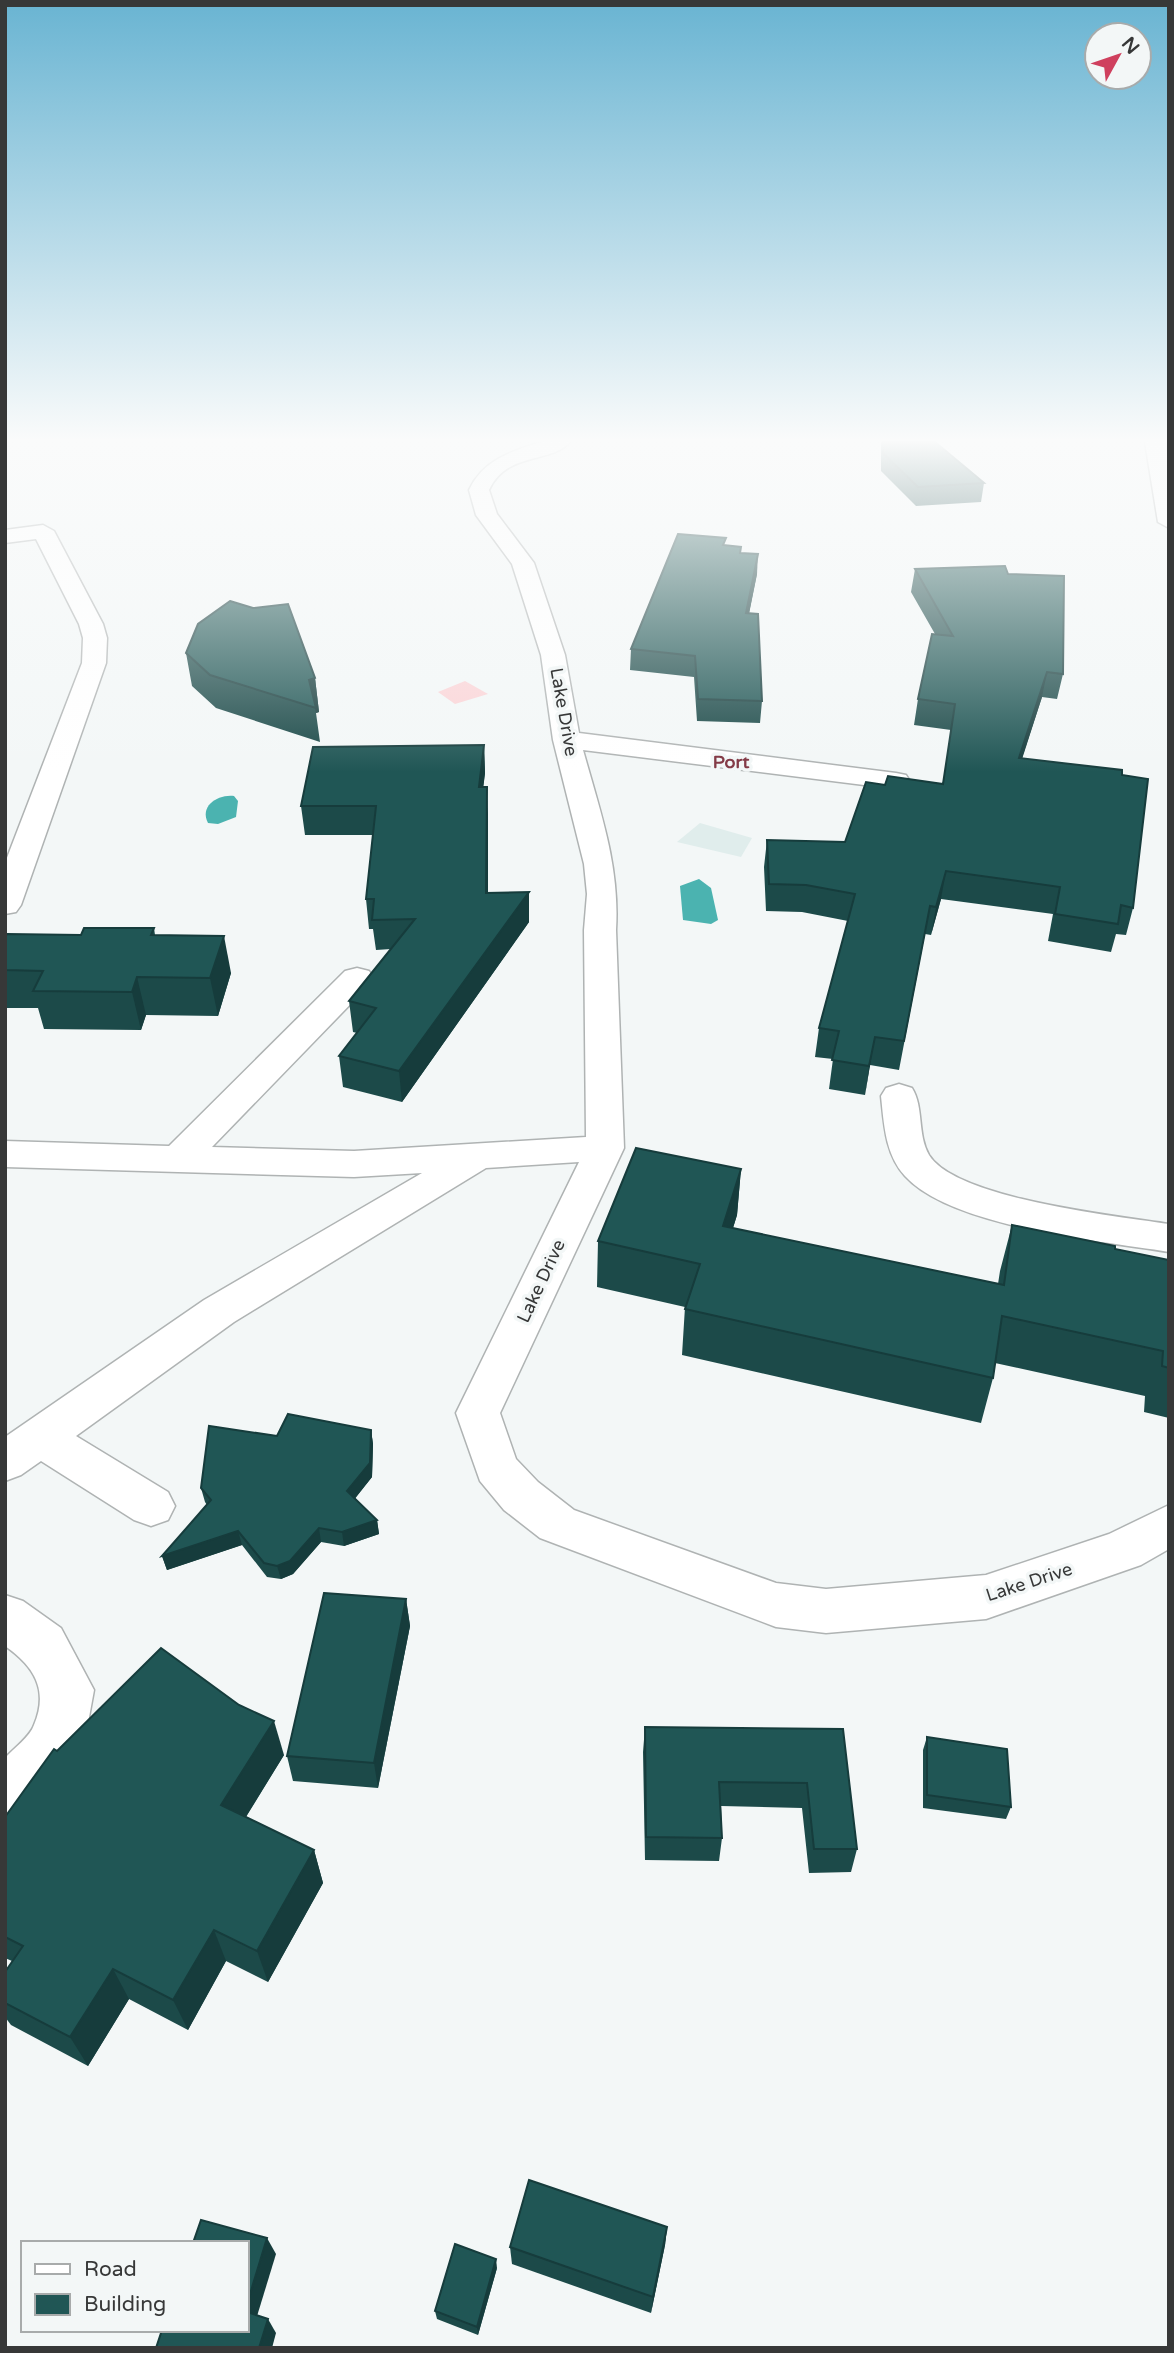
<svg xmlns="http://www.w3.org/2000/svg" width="1174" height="2353" font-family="'Varela Round',sans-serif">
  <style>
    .built { fill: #e0edec }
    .green { fill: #fbd3d6 }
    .water { fill: #4bb3b0 }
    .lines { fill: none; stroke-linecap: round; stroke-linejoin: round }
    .minor-casing { stroke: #afb3b3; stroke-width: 3 }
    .minor { fill: #fff; fill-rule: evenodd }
    .wall { fill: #1c4a49 }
    .shaded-wall { fill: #163c3c }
    .building { fill: #205655; stroke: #163c3c; stroke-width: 2 }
    .labels { text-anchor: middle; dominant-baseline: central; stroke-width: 7; stroke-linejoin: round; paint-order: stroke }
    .street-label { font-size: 18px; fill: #373838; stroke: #f3f7f7 }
    .far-quarter-label { font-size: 18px; font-weight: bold; fill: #843b47; stroke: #f3f7f7 }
  </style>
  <rect width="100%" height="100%" fill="#f3f7f7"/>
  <path class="built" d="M 700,823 L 752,838 L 741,857 L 677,842 Z"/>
  <path class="green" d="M 465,681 L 488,694 L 455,704 L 438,692 Z"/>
  <g class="water">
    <path d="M 234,796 L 238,801 L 236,817 L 218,824 L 208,823 C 199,806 218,794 234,796 Z"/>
    <path d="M 699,879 L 711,888 L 718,920 L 711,924 L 683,920 L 680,886 Z"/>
  </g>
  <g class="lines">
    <g class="minor-casing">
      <g id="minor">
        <path d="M 541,442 L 570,442 C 551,464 507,451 489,490 L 497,514 L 534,563 L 565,655 L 579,733 L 896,773 L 906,775 L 910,781 L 906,787 L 896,789 L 583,750 C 600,811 620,866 616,930 L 624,1148 L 500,1413 L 516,1459 L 538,1482 L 574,1510 L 776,1583 L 826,1589 L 986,1575 L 1109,1534 L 1169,1505 L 1169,1549 L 1141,1565 L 986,1619 L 826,1633 L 776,1627 L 540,1538 L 504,1510 L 480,1481 L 456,1413 L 579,1162 L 486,1168 L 234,1322 L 76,1436 L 168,1492 L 175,1506 L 168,1520 L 151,1526 L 134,1520 L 41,1461 L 21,1475 L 5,1481 L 5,1437 L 204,1300 L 422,1173 L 354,1177 L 5,1167 L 5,1141 L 169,1146 L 345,971 L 357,968 L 369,971 L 374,978 L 369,985 L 212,1147 L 354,1151 L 586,1137 L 584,930 L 587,894 L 584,864 L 553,740 L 541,655 L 512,564 L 476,515 L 469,490 C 483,460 510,452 541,442 Z"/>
        <path d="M 1145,442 L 1165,442 L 1169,464 L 1169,528 L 1158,522 Z"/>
        <path d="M 43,525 L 54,531 L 103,624 L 107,638 L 106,663 L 21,905 L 16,912 L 5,914 L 5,863 L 82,663 L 83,638 L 79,624 L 36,539 L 5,543 L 5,530 Z"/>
        <path d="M 899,1084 L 912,1088 C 924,1107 917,1134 929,1155 C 956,1199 1118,1216 1169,1224 L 1169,1252 C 1101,1241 951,1227 905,1176 C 885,1154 884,1124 881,1096 L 886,1088 Z"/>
        <path d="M 5,1595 L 23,1601 L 61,1628 L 94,1690 L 85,1739 L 77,1757 L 24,1817 L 5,1825 L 5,1758 C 14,1748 30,1737 34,1725 C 49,1690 34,1666 5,1646 Z"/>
      </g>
    </g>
    <use href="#minor" class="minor"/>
  </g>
  <g class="wall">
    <path d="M 881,442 L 935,442 L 984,483 L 981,502 L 916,506 L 881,471 Z"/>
    <path d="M 725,545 L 740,553 L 757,574 L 749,613 L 762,701 L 760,723 L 697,721 L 694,677 L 630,670 L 631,649 Z"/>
    <path d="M 915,569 L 1008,574 L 1063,674 L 1057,699 L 1042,697 L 1022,758 L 1133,908 L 1126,935 L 1116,934 L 1111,952 L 1048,941 L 1053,914 L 941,899 L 931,935 L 925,934 L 899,1070 L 870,1065 L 865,1095 L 829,1089 L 833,1059 L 815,1057 L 819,1028 L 848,921 L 802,912 L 766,911 L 764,867 L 767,840 L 845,842 L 885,785 L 943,784 L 951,730 L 914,725 L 918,699 L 935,634 L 911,592 Z"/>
    <path d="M 186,653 L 315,678 L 319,712 L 316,713 L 320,742 L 216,708 L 192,686 Z"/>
    <path d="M 484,745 L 485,773 L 483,787 L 488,815 L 488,893 L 529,922 L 402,1102 L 343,1087 L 339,1056 L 357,1033 L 353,1032 L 349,1001 L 391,949 L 376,950 L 373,929 L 369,929 L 366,899 L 373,835 L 305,835 L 301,806 Z"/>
    <path d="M 154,928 L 155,935 L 231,973 L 218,1016 L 146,1015 L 141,1030 L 44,1029 L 38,1008 L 5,1008 L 5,937 L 81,935 Z"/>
    <path d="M 741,1169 L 737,1215 L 733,1228 L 998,1284 L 1000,1271 L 1012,1225 L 1115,1249 L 1169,1260 L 1169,1418 L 1144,1412 L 1145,1396 L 995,1363 L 993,1378 L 981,1423 L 682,1355 L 685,1307 L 597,1287 L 598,1241 Z"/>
    <path d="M 371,1430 L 373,1444 L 372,1477 L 355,1498 L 377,1520 L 379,1534 L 344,1546 L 321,1542 L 293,1574 L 281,1579 L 267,1577 L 242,1545 L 167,1570 L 162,1556 L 207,1505 L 205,1502 L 201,1488 L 277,1436 Z"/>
    <path d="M 406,1599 L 410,1626 L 378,1788 L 293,1781 L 287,1756 Z"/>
    <path d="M 645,1727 L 843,1729 L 857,1849 L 851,1872 L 809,1873 L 802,1808 L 721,1806 L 722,1838 L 719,1861 L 645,1860 L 643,1752 Z"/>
    <path d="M 927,1737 L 1011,1807 L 1006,1819 L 923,1808 L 923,1750 Z"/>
    <path d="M 57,1751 L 284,1755 L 246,1817 L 314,1850 L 323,1883 L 268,1982 L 226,1961 L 188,2030 L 129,1999 L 88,2066 L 11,2025 L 5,2017 L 5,1972 L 12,1961 L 5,1958 L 5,1817 Z"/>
    <path d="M 667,2227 L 665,2245 L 651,2313 L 512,2264 L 510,2247 Z"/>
    <path d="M 497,2268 L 478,2335 L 437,2319 L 435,2311 Z"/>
  </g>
  <g class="shaded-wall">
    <path d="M 758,554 L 757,574 L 745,634 L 746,613 Z"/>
    <path d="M 1047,672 L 1042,697 L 1014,784 L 1019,758 Z"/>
    <path d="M 315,678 L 319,712 L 316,713 L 309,680 Z"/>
    <path d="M 484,745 L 485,773 L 480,815 L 479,787 Z"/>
    <path d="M 487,787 L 488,815 L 488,923 L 486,893 Z"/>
    <path d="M 946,871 L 941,899 L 931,935 L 936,907 Z"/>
    <path d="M 529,892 L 529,922 L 402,1102 L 399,1071 Z"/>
    <path d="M 224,936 L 231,973 L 218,1016 L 210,978 Z"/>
    <path d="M 137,977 L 146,1015 L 141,1030 L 132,992 Z"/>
    <path d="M 875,1037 L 870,1065 L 865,1095 L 869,1066 Z"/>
    <path d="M 741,1169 L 737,1215 L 719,1272 L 723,1226 Z"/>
    <path d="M 371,1430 L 373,1444 L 372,1477 L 350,1505 L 347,1491 Z"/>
    <path d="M 377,1520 L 379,1534 L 344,1546 L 342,1532 Z"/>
    <path d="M 319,1528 L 321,1542 L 293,1574 L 281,1579 L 277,1566 Z"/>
    <path d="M 238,1531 L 242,1545 L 167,1570 L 162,1556 Z"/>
    <path d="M 406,1599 L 410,1626 L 378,1788 L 374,1763 Z"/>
    <path d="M 274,1721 L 284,1755 L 232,1839 L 221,1805 Z"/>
    <path d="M 314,1850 L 323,1883 L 268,1982 L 257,1951 Z"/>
    <path d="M 214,1930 L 226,1961 L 188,2030 L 173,2000 Z"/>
    <path d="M 113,1969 L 129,1999 L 88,2066 L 70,2037 Z"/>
    <path d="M 667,2227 L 665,2245 L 651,2313 L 653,2297 Z"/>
    <path d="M 267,2238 L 276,2254 L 254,2326 L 247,2314 L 247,2304 Z"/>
    <path d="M 496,2259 L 497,2268 L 478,2335 L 477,2327 Z"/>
    <path d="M 268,2319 L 276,2333 L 272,2348 L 259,2348 Z"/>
  </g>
  <g class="building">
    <path d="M 883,442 L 935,442 L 984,483 L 918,487 L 883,453 Z"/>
    <path d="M 678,534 L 726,538 L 723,545 L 741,547 L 740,553 L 758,554 L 746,613 L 758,614 L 762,701 L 698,699 L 695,656 L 631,649 Z"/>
    <path d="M 1005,566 L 1008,574 L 1064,576 L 1063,674 L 1047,672 L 1019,758 L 1122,770 L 1122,775 L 1148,779 L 1133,908 L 1121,905 L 1118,924 L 1055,914 L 1060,887 L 946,871 L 936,907 L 930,906 L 904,1041 L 875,1037 L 869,1066 L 832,1060 L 839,1031 L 819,1028 L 855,894 L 806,885 L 769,884 L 767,840 L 845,842 L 866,782 L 885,785 L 888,776 L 943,784 L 955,704 L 918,699 L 932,634 L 953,636 L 915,569 Z"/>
    <path d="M 230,601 L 253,608 L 288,604 L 315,678 L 309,680 L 316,708 L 210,675 L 186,653 L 198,624 Z"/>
    <path d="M 484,745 L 479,787 L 487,787 L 486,893 L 529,892 L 399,1071 L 339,1056 L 376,1008 L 349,1001 L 415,919 L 372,920 L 374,899 L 366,899 L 376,806 L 301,806 L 313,747 Z"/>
    <path d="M 84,928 L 154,928 L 151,935 L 224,936 L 210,978 L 137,977 L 132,992 L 33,991 L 43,971 L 5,970 L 5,937 L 7,934 L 81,935 Z"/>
    <path d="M 636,1148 L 741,1169 L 723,1226 L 1004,1285 L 1012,1225 L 1115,1246 L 1115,1249 L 1169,1260 L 1169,1368 L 1162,1366 L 1163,1351 L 1002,1316 L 993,1378 L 685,1309 L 700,1264 L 598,1241 Z"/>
    <path d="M 288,1414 L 371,1430 L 370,1463 L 347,1491 L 377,1520 L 342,1532 L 319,1528 L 290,1561 L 277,1566 L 264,1563 L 238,1531 L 162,1556 L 211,1500 L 201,1488 L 209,1426 L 277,1436 Z"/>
    <path d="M 324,1593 L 406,1599 L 374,1763 L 287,1756 Z"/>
    <path d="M 161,1648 L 239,1705 L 274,1721 L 221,1805 L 314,1850 L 257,1951 L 214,1930 L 173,2000 L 113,1969 L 70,2037 L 5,2003 L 5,1972 L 23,1946 L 5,1937 L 5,1817 L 54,1749 L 57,1751 Z"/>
    <path d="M 645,1727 L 843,1729 L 857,1849 L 814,1849 L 807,1783 L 719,1782 L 722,1838 L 646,1837 Z"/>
    <path d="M 927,1737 L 1007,1749 L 1011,1807 L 927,1795 Z"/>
    <path d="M 529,2180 L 667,2227 L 653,2297 L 510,2247 Z"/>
    <path d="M 201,2220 L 267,2238 L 247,2304 L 247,2243 L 193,2243 Z"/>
    <path d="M 455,2244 L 496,2259 L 477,2327 L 435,2311 Z"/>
    <path d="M 247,2312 L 268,2319 L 259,2348 L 156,2348 L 162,2330 L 247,2330 Z"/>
  </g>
  <linearGradient id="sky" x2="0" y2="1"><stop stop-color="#69b4d2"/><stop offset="0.57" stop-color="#fafbfb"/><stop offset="1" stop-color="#fafbfb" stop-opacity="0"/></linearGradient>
  <rect width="1174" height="772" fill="url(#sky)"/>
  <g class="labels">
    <g class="street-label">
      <text transform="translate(564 712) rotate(80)">Lake Drive</text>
      <text transform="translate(541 1281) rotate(-65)">Lake Drive</text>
      <text transform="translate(1029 1582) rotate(-18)">Lake Drive</text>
    </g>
    <g class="far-quarter-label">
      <text x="731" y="762">Port</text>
    </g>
  </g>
  <rect width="1174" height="2353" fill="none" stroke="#373838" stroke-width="14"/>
  <rect x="21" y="2241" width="228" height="91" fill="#f3f7f7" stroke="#a8abab" stroke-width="2"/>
  <rect x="35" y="2264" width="35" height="10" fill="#ffffff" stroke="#a8abab" stroke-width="2"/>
  <text x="84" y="2276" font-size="21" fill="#373838">Road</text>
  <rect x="35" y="2294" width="35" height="21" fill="#205655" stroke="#a8abab" stroke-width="2"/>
  <text x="84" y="2311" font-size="21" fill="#373838">Building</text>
  <g transform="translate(1118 56) rotate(50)"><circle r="33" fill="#f3f7f7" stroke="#a8abab" stroke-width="2"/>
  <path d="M0-5L12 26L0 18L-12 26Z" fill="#cf405e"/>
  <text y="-10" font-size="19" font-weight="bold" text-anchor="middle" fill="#373838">N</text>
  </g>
</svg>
